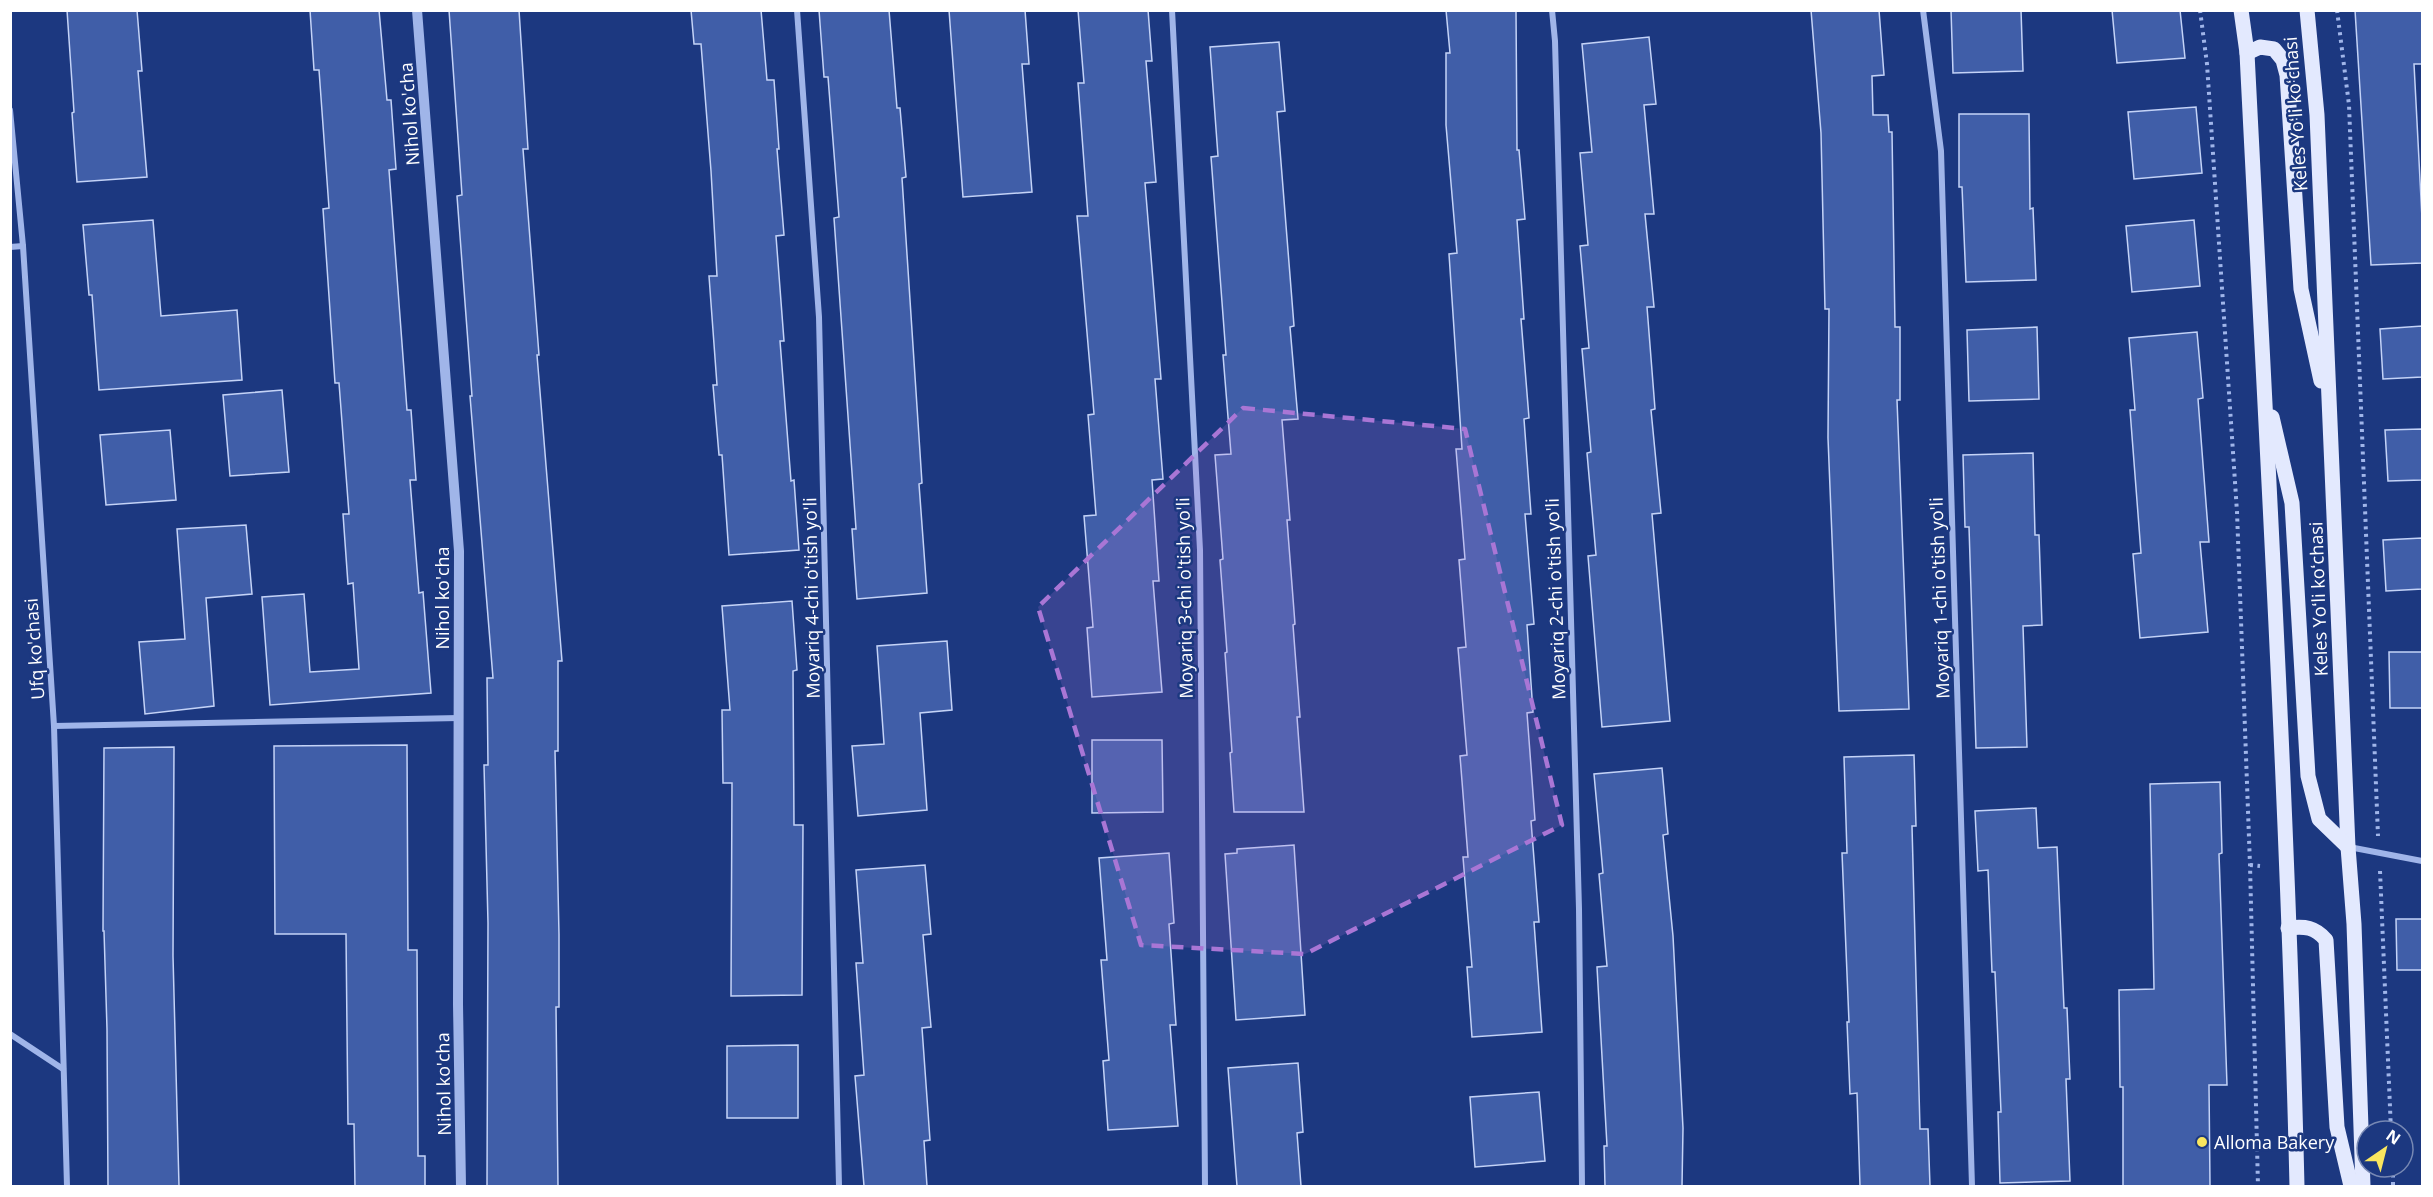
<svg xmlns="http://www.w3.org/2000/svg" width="2433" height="1197" font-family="'Open Sans',sans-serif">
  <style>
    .building { fill: #405ea8; stroke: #c4d3f7; stroke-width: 1.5 }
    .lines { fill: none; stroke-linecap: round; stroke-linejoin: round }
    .path { stroke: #a0b5e9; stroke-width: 4; stroke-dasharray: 3 4.5; stroke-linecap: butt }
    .minor { stroke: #a0b5e9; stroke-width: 6 }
    .tertiary { stroke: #a0b5e9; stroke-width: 10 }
    .primary { stroke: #e3e9fe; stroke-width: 15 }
    .marked { fill: #a976d5; fill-opacity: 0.2; stroke: #a976d5; stroke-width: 4.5; stroke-dasharray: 12 8; stroke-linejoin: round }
    .poi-dot { fill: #fae65e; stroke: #1c3880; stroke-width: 2 }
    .labels { text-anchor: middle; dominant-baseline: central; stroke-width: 5; stroke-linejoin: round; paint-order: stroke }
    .street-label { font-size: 18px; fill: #fff; stroke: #1c3880 }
    .poi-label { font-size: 18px; fill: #fff; stroke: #1c3880; text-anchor: start }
  </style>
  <rect width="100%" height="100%" fill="#1c3880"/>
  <g class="building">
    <path d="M 67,10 L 137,10 L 142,71 L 138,71 L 147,177 L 77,182 L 72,113 L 74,112 Z"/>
    <path d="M 310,10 L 379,10 L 387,100 L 391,100 L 396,169 L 389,170 L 407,410 L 411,410 L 416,480 L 410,480 L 419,593 L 423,592 L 431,693 L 270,705 L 262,597 L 304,594 L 310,672 L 359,669 L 353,583 L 348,584 L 343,514 L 349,514 L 339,383 L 335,383 L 323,209 L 329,208 L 319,70 L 314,70 Z"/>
    <path d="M 449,10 L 519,10 L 528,149 L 523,149 L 539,355 L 537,355 L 562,661 L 558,661 L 558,751 L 555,751 L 559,934 L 559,1007 L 556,1007 L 558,1186 L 487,1186 L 488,923 L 484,765 L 488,765 L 487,678 L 493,678 L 470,396 L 472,396 L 457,196 L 462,195 Z"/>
    <path d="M 691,10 L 761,10 L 767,80 L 774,80 L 779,149 L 777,149 L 784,235 L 776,236 L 784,341 L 780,341 L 791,481 L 794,480 L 799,550 L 729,555 L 722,455 L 719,455 L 713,385 L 717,385 L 709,276 L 717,276 L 711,171 L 701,44 L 694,44 Z"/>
    <path d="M 819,10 L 889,10 L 897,108 L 900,108 L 906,177 L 902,178 L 922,483 L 919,484 L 927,593 L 857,599 L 852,529 L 856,529 L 834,218 L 839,217 L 828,77 L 824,77 Z"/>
    <path d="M 949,10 L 1025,10 L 1029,64 L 1022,64 L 1032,192 L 963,197 Z"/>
    <path d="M 1078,10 L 1148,10 L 1152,61 L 1146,61 L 1156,182 L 1145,183 L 1161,379 L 1155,379 L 1163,479 L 1152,480 L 1159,581 L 1153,581 L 1162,692 L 1092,697 L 1087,628 L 1093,627 L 1084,516 L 1096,515 L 1088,415 L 1094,414 L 1077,216 L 1088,216 L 1078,83 L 1084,83 Z"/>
    <path d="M 1446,10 L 1516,10 L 1517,150 L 1519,150 L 1525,219 L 1517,220 L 1524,319 L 1521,319 L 1529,418 L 1524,419 L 1531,514 L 1525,514 L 1534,624 L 1527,625 L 1533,712 L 1527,713 L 1535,820 L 1531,821 L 1539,922 L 1534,922 L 1542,1032 L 1472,1037 L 1467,967 L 1472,967 L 1463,857 L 1468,857 L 1460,756 L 1467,755 L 1458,648 L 1466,647 L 1459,560 L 1465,559 L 1456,449 L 1462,449 L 1449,254 L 1457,253 L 1446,125 L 1446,53 L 1450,53 Z"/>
    <path d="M 1811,10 L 1879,10 L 1884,75 L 1872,76 L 1873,115 L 1888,115 L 1889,132 L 1892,132 L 1895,327 L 1900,327 L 1900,400 L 1897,400 L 1909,709 L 1839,711 L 1828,438 L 1829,309 L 1825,309 L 1821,133 Z"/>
    <path d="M 1951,10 L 2021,10 L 2023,71 L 1953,73 Z"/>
    <path d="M 2112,10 L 2180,10 L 2185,58 L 2117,63 Z"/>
    <path d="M 2355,10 L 2422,10 L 2422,64 L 2414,64 L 2422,218 L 2422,263 L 2371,265 Z"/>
    <path d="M 1649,37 L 1656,104 L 1644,105 L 1654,214 L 1645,214 L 1654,307 L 1647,307 L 1655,409 L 1651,410 L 1661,513 L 1652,514 L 1670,721 L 1602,727 L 1588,556 L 1596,555 L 1587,453 L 1591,452 L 1582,349 L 1589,348 L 1580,246 L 1588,245 L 1580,153 L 1592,152 L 1582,44 Z"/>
    <path d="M 1279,42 L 1285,111 L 1277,112 L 1294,326 L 1290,327 L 1298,419 L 1282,420 L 1290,520 L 1287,520 L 1295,624 L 1293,625 L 1300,717 L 1297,717 L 1304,812 L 1234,812 L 1230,753 L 1232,752 L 1225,653 L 1227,652 L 1220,560 L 1223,559 L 1215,455 L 1231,454 L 1223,355 L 1226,355 L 1211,157 L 1218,156 L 1210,47 Z"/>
    <path d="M 2196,107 L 2202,173 L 2134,179 L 2128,112 Z"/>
    <path d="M 1959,114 L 2029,114 L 2030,209 L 2033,208 L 2036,280 L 1966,282 L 1962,187 L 1959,187 Z"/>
    <path d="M 153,220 L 161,316 L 237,310 L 242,380 L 99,390 L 92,295 L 89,295 L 83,225 Z"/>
    <path d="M 2194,220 L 2200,286 L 2132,292 L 2126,226 Z"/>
    <path d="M 2422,326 L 2422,377 L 2383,379 L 2380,329 Z"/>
    <path d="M 2037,327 L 2039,399 L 1969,401 L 1967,330 Z"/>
    <path d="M 2197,332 L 2203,398 L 2198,399 L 2209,542 L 2200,542 L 2208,632 L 2140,638 L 2133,554 L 2141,553 L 2130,410 L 2135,410 L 2129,338 Z"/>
    <path d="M 282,390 L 289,472 L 230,476 L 223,395 Z"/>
    <path d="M 2422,429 L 2422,480 L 2388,481 L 2385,430 Z"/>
    <path d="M 170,430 L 176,500 L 106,505 L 100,435 Z"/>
    <path d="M 2033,453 L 2035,535 L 2039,535 L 2042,625 L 2023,626 L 2027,747 L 1976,748 L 1969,527 L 1965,527 L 1963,455 Z"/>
    <path d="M 246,525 L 252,594 L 206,598 L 214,706 L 145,714 L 139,642 L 185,639 L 177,529 Z"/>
    <path d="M 2422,538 L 2422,589 L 2386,591 L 2383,540 Z"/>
    <path d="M 792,601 L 797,670 L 793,671 L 794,825 L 803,825 L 802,995 L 731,996 L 732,783 L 723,783 L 722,710 L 730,710 L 722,606 Z"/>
    <path d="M 947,641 L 952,710 L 920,713 L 927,810 L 858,816 L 852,746 L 884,744 L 877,646 Z"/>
    <path d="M 2389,652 L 2422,652 L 2422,708 L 2390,708 Z"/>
    <path d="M 1092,740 L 1162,740 L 1163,812 L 1092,813 Z"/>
    <path d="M 407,745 L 408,950 L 417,950 L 418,1156 L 425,1156 L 425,1186 L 355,1186 L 354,1124 L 348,1124 L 346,934 L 275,934 L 274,746 Z"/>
    <path d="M 174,747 L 173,956 L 179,1186 L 108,1186 L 107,1029 L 104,931 L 103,931 L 104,748 Z"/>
    <path d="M 1914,755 L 1916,826 L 1912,826 L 1920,1129 L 1928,1129 L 1930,1186 L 1860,1186 L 1857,1093 L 1850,1094 L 1847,1022 L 1849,1022 L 1842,853 L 1847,853 L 1844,757 Z"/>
    <path d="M 1662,768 L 1668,834 L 1663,835 L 1673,936 L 1683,1128 L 1682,1186 L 1605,1186 L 1604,1146 L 1607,1146 L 1597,967 L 1607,966 L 1599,874 L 1603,873 L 1594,774 Z"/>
    <path d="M 2220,782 L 2222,853 L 2219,854 L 2227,1085 L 2209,1085 L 2210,1186 L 2123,1186 L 2123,1087 L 2120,1087 L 2119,990 L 2154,989 L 2150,784 Z"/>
    <path d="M 2036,808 L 2038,848 L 2057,847 L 2064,1008 L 2067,1008 L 2070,1079 L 2066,1079 L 2070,1181 L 2000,1183 L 1998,1112 L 2001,1112 L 1995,972 L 1992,972 L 1988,870 L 1978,871 L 1975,811 Z"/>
    <path d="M 1294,845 L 1305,1015 L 1236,1020 L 1225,854 L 1237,853 L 1237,849 Z"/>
    <path d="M 1169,853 L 1174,923 L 1169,924 L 1176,1025 L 1170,1025 L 1178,1126 L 1108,1130 L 1103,1061 L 1109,1060 L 1101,960 L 1107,960 L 1099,858 Z"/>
    <path d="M 925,865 L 931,934 L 923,935 L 931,1027 L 922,1028 L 930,1140 L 924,1141 L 927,1186 L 864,1186 L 855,1076 L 864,1075 L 856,963 L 863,963 L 856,870 Z"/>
    <path d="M 2396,919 L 2422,919 L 2422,970 L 2397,970 Z"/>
    <path d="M 798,1045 L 798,1118 L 727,1118 L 727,1046 Z"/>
    <path d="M 1298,1063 L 1303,1132 L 1297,1133 L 1301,1186 L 1237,1186 L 1228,1068 Z"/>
    <path d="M 1539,1092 L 1545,1161 L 1475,1167 L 1470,1097 Z"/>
  </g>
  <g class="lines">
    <g class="path">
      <path d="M 2200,10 L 2207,64 L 2237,512 L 2250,865 L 2258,1186"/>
      <path d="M 2337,10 L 2349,105 L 2378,836"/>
      <path d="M 2250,865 L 2260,866"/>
      <path d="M 2380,871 L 2391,1131"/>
      <path d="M 2393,1167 L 2393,1186"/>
    </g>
    <g class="minor">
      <path d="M 797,10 L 819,317 L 839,1186"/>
      <path d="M 1172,10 L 1200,550 L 1205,1186"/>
      <path d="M 1552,10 L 1555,41 L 1579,909 L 1582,1186"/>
      <path d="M 1923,10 L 1941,151 L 1972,1186"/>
      <path d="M 10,110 L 23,246 L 54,726 L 67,1186"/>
      <path d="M 10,247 L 23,246"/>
      <path d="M 54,726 L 459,718"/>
      <path d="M 2349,847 L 2422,861"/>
      <path d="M 10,1034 L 63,1069"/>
    </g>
    <path class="tertiary" d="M 417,10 L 459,551 L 458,1004 L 461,1186"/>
    <g class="primary">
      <path d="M 2241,10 L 2247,53 C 2266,431 2288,808 2297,1186"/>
      <path d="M 2307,10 L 2317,115 L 2348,847 L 2354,924 L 2363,1186"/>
      <path d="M 2247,53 L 2260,47 L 2274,49 L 2283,60 L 2287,75 L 2301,289 L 2321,381"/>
      <path d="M 2272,417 L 2292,503 L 2308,776 L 2319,819 L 2348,847"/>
      <path d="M 2288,928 C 2305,926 2315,927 2326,940 L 2337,1127 L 2351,1186"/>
    </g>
  </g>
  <path class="marked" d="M 1243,408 L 1465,429 L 1562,825 L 1305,954 L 1141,945 L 1038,607 Z"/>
  <circle class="poi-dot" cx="2202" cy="1142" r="6"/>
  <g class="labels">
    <g class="street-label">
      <text transform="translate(409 114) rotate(-94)">Nihol ko'cha</text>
      <text transform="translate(2295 114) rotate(-94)">Keles Yoʻli koʻchasi</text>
      <text transform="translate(442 598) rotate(-90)">Nihol ko'cha</text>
      <text transform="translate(811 598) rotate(-91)">Moyariq 4-chi o'tish yo'li</text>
      <text transform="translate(1184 598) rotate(-91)">Moyariq 3-chi o'tish yo'li</text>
      <text transform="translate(1939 598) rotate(-92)">Moyariq 1-chi o'tish yo'li</text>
      <text transform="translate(1555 599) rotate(-92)">Moyariq 2-chi o'tish yo'li</text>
      <text transform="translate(2318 599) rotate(-92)">Keles Yoʻli koʻchasi</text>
      <text transform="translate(34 649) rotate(-94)">Ufq ko'chasi</text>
      <text transform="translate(443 1084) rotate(-91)">Nihol ko'cha</text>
    </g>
    <g class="poi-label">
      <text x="2214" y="1142">Alloma Bakery</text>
    </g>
  </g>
  <rect width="2433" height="1197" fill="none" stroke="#ffffff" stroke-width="24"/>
  <g transform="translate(2385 1149) rotate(35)"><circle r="28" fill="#1c3880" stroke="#7788b3" stroke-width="1.5"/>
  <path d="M0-4.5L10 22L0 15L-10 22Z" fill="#fae65e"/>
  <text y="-9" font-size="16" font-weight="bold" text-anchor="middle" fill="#ffffff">N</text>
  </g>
</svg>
